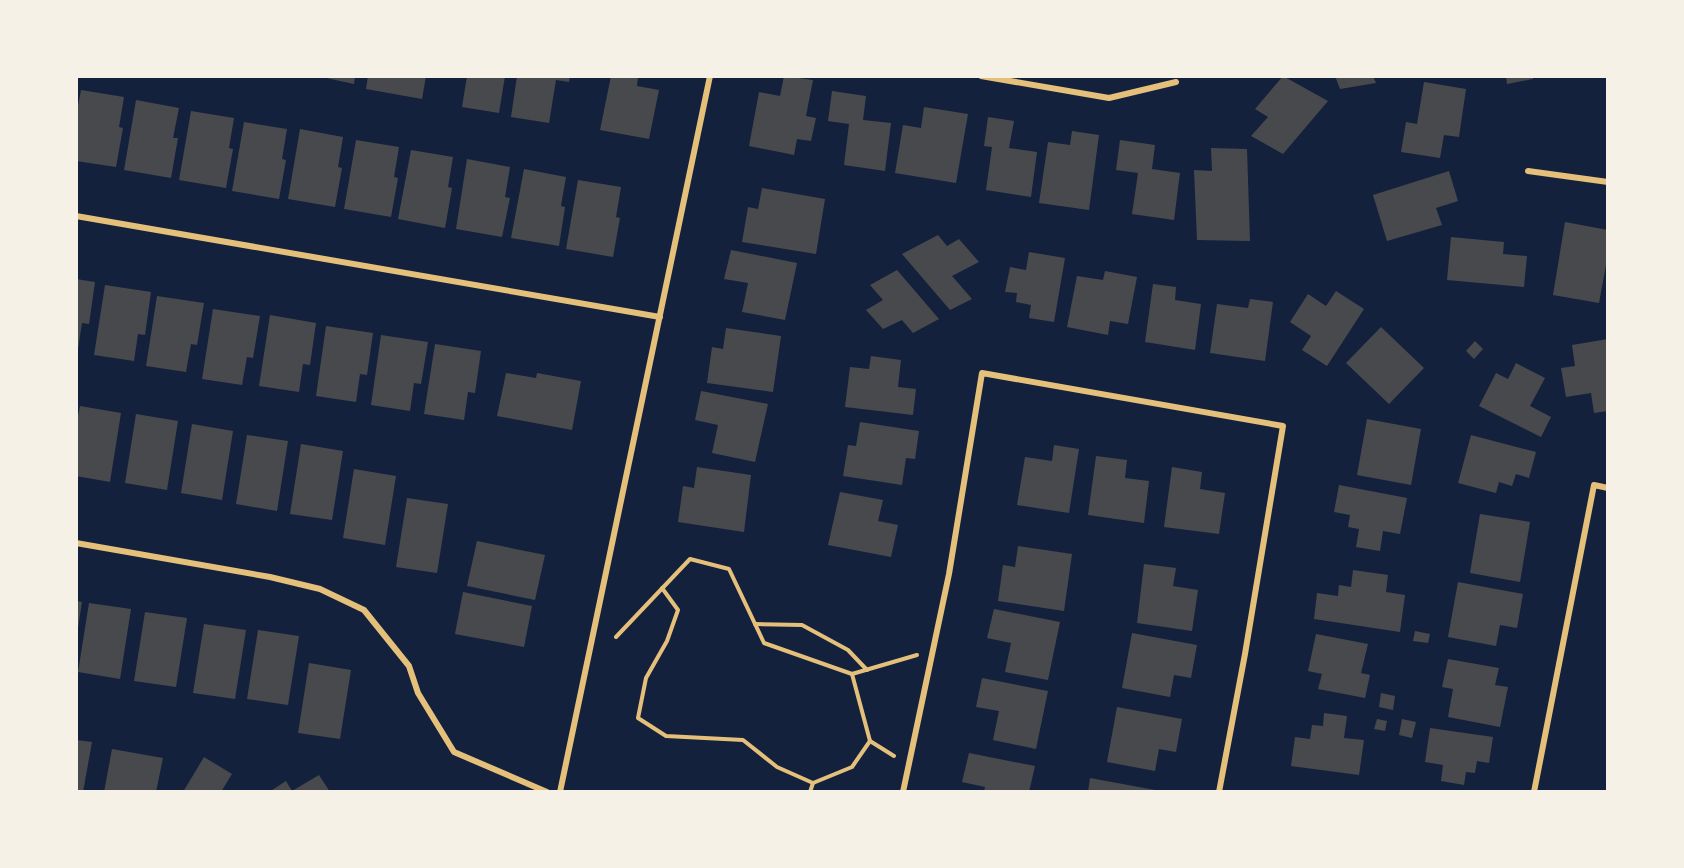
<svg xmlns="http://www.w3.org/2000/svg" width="1684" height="868" font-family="Overpass,sans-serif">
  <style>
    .building { fill: #48494c }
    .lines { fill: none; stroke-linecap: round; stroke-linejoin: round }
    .path { stroke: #e5c07b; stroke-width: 4 }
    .minor { stroke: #e5c07b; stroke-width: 6 }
  </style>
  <rect width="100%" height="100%" fill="#14213d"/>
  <g class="building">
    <path d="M 317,76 L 355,76 L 354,84 Z"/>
    <path d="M 368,76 L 426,76 L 422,99 L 366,89 Z"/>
    <path d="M 467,76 L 505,76 L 499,113 L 462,107 Z"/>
    <path d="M 517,76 L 570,76 L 569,82 L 556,80 L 549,123 L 511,117 Z"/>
    <path d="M 611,76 L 638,76 L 637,86 L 659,90 L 649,139 L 600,130 Z"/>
    <path d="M 784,76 L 813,80 L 806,116 L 816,118 L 811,141 L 797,139 L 794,155 L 749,146 L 759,92 L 780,96 Z"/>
    <path d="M 1283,76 L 1328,101 L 1283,154 L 1251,136 L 1268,117 L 1255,109 Z"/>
    <path d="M 1335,76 L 1373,76 L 1376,83 L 1340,89 Z"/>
    <path d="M 1506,76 L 1533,76 L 1533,79 L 1507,84 Z"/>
    <path d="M 1424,82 L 1466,89 L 1459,137 L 1444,135 L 1440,158 L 1401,152 L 1406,122 L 1417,124 Z"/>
    <path d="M 81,90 L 124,97 L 119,127 L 123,128 L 116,167 L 76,161 L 76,116 Z"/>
    <path d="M 832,91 L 866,96 L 863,120 L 891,123 L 885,171 L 844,165 L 849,124 L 828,121 Z"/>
    <path d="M 136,100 L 179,108 L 173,138 L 178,138 L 171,178 L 124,170 Z"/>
    <path d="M 924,107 L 968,114 L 956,183 L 895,173 L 903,125 L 921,128 Z"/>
    <path d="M 191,111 L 234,118 L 229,148 L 233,149 L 226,188 L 179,180 Z"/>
    <path d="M 988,117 L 1014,121 L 1009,148 L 1037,152 L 1031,197 L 986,190 L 992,147 L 984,146 Z"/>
    <path d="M 244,122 L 287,129 L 282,159 L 286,160 L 279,199 L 232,191 Z"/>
    <path d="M 300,129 L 343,137 L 338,167 L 342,168 L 335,207 L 288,199 Z"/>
    <path d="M 1072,131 L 1099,135 L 1089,210 L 1039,203 L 1048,142 L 1070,145 Z"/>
    <path d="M 356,140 L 399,147 L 394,177 L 398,178 L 391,217 L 344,209 Z"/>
    <path d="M 1120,140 L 1155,145 L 1152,169 L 1180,173 L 1174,220 L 1132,214 L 1138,173 L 1116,170 Z"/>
    <path d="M 1211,148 L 1247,149 L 1250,241 L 1197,240 L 1194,170 L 1212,171 Z"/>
    <path d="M 411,150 L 453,157 L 448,187 L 452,188 L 445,228 L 398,219 Z"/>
    <path d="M 467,159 L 510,167 L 505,197 L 510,198 L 502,237 L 456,229 Z"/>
    <path d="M 524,169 L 566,177 L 561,206 L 565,207 L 559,246 L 511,238 Z"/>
    <path d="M 1449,171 L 1458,201 L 1436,208 L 1442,225 L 1387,241 L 1373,195 Z"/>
    <path d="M 578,180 L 621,187 L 616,217 L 620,218 L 613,257 L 566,249 Z"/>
    <path d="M 762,188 L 825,199 L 816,254 L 742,242 L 748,207 L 758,209 Z"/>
    <path d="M 1565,222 L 1608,230 L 1608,254 L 1599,303 L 1553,295 Z"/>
    <path d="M 938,235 L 947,246 L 959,239 L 979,262 L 952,276 L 972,299 L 950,310 L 902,254 Z"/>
    <path d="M 1451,237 L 1504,242 L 1503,254 L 1527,256 L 1524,287 L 1447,280 Z"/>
    <path d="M 731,250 L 797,263 L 785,320 L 742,312 L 748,283 L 724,279 Z"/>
    <path d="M 1029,252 L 1065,258 L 1054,322 L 1029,318 L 1031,305 L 1016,302 L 1017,293 L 1005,292 L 1010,267 L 1026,270 Z"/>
    <path d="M 897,270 L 939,319 L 913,333 L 902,320 L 883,329 L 866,310 L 883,300 L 870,285 Z"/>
    <path d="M 1105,271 L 1137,277 L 1128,324 L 1110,321 L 1108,335 L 1067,327 L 1077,276 L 1103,280 Z"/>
    <path d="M 76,279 L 95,282 L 89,324 L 82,323 L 78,349 Z"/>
    <path d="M 1153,284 L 1176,287 L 1175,300 L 1201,304 L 1195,350 L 1145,342 Z"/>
    <path d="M 105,285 L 151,292 L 145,335 L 138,334 L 134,361 L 94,355 Z"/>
    <path d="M 1336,291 L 1364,309 L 1327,366 L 1302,350 L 1311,336 L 1290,322 L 1308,294 L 1326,306 Z"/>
    <path d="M 157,296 L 204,303 L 197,345 L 191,344 L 186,372 L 146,366 Z"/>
    <path d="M 1250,299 L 1273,302 L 1265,361 L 1210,353 L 1217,304 L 1248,308 Z"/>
    <path d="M 213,309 L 260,316 L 253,358 L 247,357 L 242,385 L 202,379 Z"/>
    <path d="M 270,315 L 316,323 L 310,365 L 303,364 L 299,392 L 259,386 Z"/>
    <path d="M 326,326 L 373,333 L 367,375 L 360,374 L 356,402 L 316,396 Z"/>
    <path d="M 1381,327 L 1424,368 L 1389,404 L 1346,363 Z"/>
    <path d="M 726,328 L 781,336 L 773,392 L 707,383 L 712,347 L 723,349 Z"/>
    <path d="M 381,335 L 428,342 L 421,384 L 414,383 L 410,411 L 371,405 Z"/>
    <path d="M 1608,339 L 1608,411 L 1594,413 L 1591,393 L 1566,397 L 1561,368 L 1575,366 L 1572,345 Z"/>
    <path d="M 1475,341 L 1483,349 L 1474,359 L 1466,351 Z"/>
    <path d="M 435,344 L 481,351 L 475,393 L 468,392 L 464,420 L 424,414 Z"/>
    <path d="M 871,356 L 901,360 L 898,387 L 916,389 L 913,415 L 845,407 L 850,367 L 869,369 Z"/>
    <path d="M 1516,363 L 1545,378 L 1530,406 L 1551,417 L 1541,437 L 1479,406 L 1496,373 L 1508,379 Z"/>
    <path d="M 506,373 L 536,378 L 537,373 L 581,381 L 572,430 L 497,416 Z"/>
    <path d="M 701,391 L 768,404 L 755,462 L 712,453 L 718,425 L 695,420 Z"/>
    <path d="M 80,406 L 121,413 L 110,482 L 76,476 L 76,426 Z"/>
    <path d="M 136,414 L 178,421 L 167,490 L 125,483 Z"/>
    <path d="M 1367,419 L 1421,429 L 1411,485 L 1357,475 Z"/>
    <path d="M 860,422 L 919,431 L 915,459 L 906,458 L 902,485 L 843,476 L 848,445 L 856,446 Z"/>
    <path d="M 192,424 L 233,431 L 222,500 L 181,493 Z"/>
    <path d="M 247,435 L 288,441 L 277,511 L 236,504 Z"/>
    <path d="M 1471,435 L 1536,452 L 1529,478 L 1516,474 L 1512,486 L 1499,482 L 1496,493 L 1458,483 Z"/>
    <path d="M 301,444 L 343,451 L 332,520 L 290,514 Z"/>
    <path d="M 1054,445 L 1079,449 L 1069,513 L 1017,505 L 1025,457 L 1052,461 Z"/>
    <path d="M 1096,456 L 1127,460 L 1125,478 L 1149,481 L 1144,523 L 1088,515 Z"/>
    <path d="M 697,467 L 751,475 L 744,532 L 678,522 L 683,486 L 694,488 Z"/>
    <path d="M 1172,467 L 1202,472 L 1200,489 L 1225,493 L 1219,534 L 1164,527 Z"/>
    <path d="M 354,469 L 396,476 L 385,545 L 343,538 Z"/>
    <path d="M 1339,485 L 1407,498 L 1400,534 L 1383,531 L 1380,551 L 1356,547 L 1359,529 L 1348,527 L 1350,515 L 1334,512 Z"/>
    <path d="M 840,492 L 883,500 L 878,521 L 898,525 L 891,557 L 828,545 Z"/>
    <path d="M 407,498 L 448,504 L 437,573 L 396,567 Z"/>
    <path d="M 1480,514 L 1530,522 L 1520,582 L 1470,573 Z"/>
    <path d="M 477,541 L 545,555 L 535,600 L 467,586 Z"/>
    <path d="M 1018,546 L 1072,554 L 1064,611 L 998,601 L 1003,565 L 1015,567 Z"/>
    <path d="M 1144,564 L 1176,568 L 1173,586 L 1198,590 L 1192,631 L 1137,623 Z"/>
    <path d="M 1353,570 L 1388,575 L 1386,592 L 1405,595 L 1400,632 L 1314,619 L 1317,593 L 1338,596 L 1339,585 L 1351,587 Z"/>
    <path d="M 1458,582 L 1523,594 L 1517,628 L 1500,625 L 1496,646 L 1448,637 Z"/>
    <path d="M 463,592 L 532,606 L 524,647 L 455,634 Z"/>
    <path d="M 76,601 L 82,602 L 78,628 L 76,628 Z"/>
    <path d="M 89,603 L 131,609 L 120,679 L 78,672 Z"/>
    <path d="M 994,609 L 1060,622 L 1048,680 L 1005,672 L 1011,643 L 987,638 Z"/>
    <path d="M 145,612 L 187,618 L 176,687 L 134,681 Z"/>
    <path d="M 204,624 L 246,630 L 235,699 L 193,693 Z"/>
    <path d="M 258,630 L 299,636 L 288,705 L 247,699 Z"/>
    <path d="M 1415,631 L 1430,634 L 1428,643 L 1413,641 Z"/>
    <path d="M 1132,633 L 1197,645 L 1191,678 L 1174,675 L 1170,697 L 1122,688 Z"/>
    <path d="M 1316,634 L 1368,644 L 1361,673 L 1370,675 L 1365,698 L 1318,689 L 1322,674 L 1308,671 Z"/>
    <path d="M 1448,659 L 1499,668 L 1495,685 L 1508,687 L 1500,727 L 1448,717 L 1453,689 L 1442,687 Z"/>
    <path d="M 309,663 L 351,670 L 340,739 L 298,733 Z"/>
    <path d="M 982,678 L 1048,691 L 1036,749 L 993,740 L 999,711 L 976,707 Z"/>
    <path d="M 1381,693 L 1395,696 L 1393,710 L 1379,707 Z"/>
    <path d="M 1117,707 L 1182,719 L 1176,752 L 1159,749 L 1155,771 L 1107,762 Z"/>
    <path d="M 1324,713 L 1347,716 L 1344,738 L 1364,740 L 1359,775 L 1291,766 L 1295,737 L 1310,739 L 1312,725 L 1323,726 Z"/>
    <path d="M 1377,719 L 1387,721 L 1385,731 L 1374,729 Z"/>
    <path d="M 1402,719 L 1416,722 L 1412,738 L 1399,735 Z"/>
    <path d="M 1430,728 L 1493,737 L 1489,763 L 1477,761 L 1475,773 L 1466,772 L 1464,785 L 1441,781 L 1443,765 L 1425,762 Z"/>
    <path d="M 76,740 L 92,742 L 83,792 L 76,792 Z"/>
    <path d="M 112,749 L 163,758 L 156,792 L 104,792 Z"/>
    <path d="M 969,753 L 1035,766 L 1029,792 L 984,792 L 985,787 L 962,782 Z"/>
    <path d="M 204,757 L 232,774 L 221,792 L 183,792 Z"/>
    <path d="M 319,775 L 330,792 L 269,792 L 286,781 L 292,791 Z"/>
    <path d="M 1090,778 L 1155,790 L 1154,792 L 1088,792 Z"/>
  </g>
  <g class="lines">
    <g class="path">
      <path d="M 662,588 L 678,610 L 667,641 L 646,678 L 638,718 L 666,736 L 743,740 L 777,767 L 813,783"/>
      <path d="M 755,624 L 802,625 L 848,650 L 867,670"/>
      <path d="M 616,637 L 690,559 L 729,569 L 764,643 L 852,674 L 870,741 L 894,756"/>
      <path d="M 852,674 L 917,655"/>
      <path d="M 810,792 L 813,783 L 852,767 L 870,741"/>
    </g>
    <g class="minor">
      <path d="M 981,76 L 1109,98 L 1176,82"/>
      <path d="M 1528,171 L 1608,182"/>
      <path d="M 76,216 L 660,317"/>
      <path d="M 76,543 L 270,577 L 320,589 L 364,610 L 409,666 L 418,693 L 454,752 L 547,792"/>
      <path d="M 560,792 L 710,76"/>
      <path d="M 903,792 L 949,574 L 982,373 L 1283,426 L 1245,654 L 1219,792"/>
      <path d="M 1534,792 L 1594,485 L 1608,488"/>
    </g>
  </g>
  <rect width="1684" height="868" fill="none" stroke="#f6f1e7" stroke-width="156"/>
</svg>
